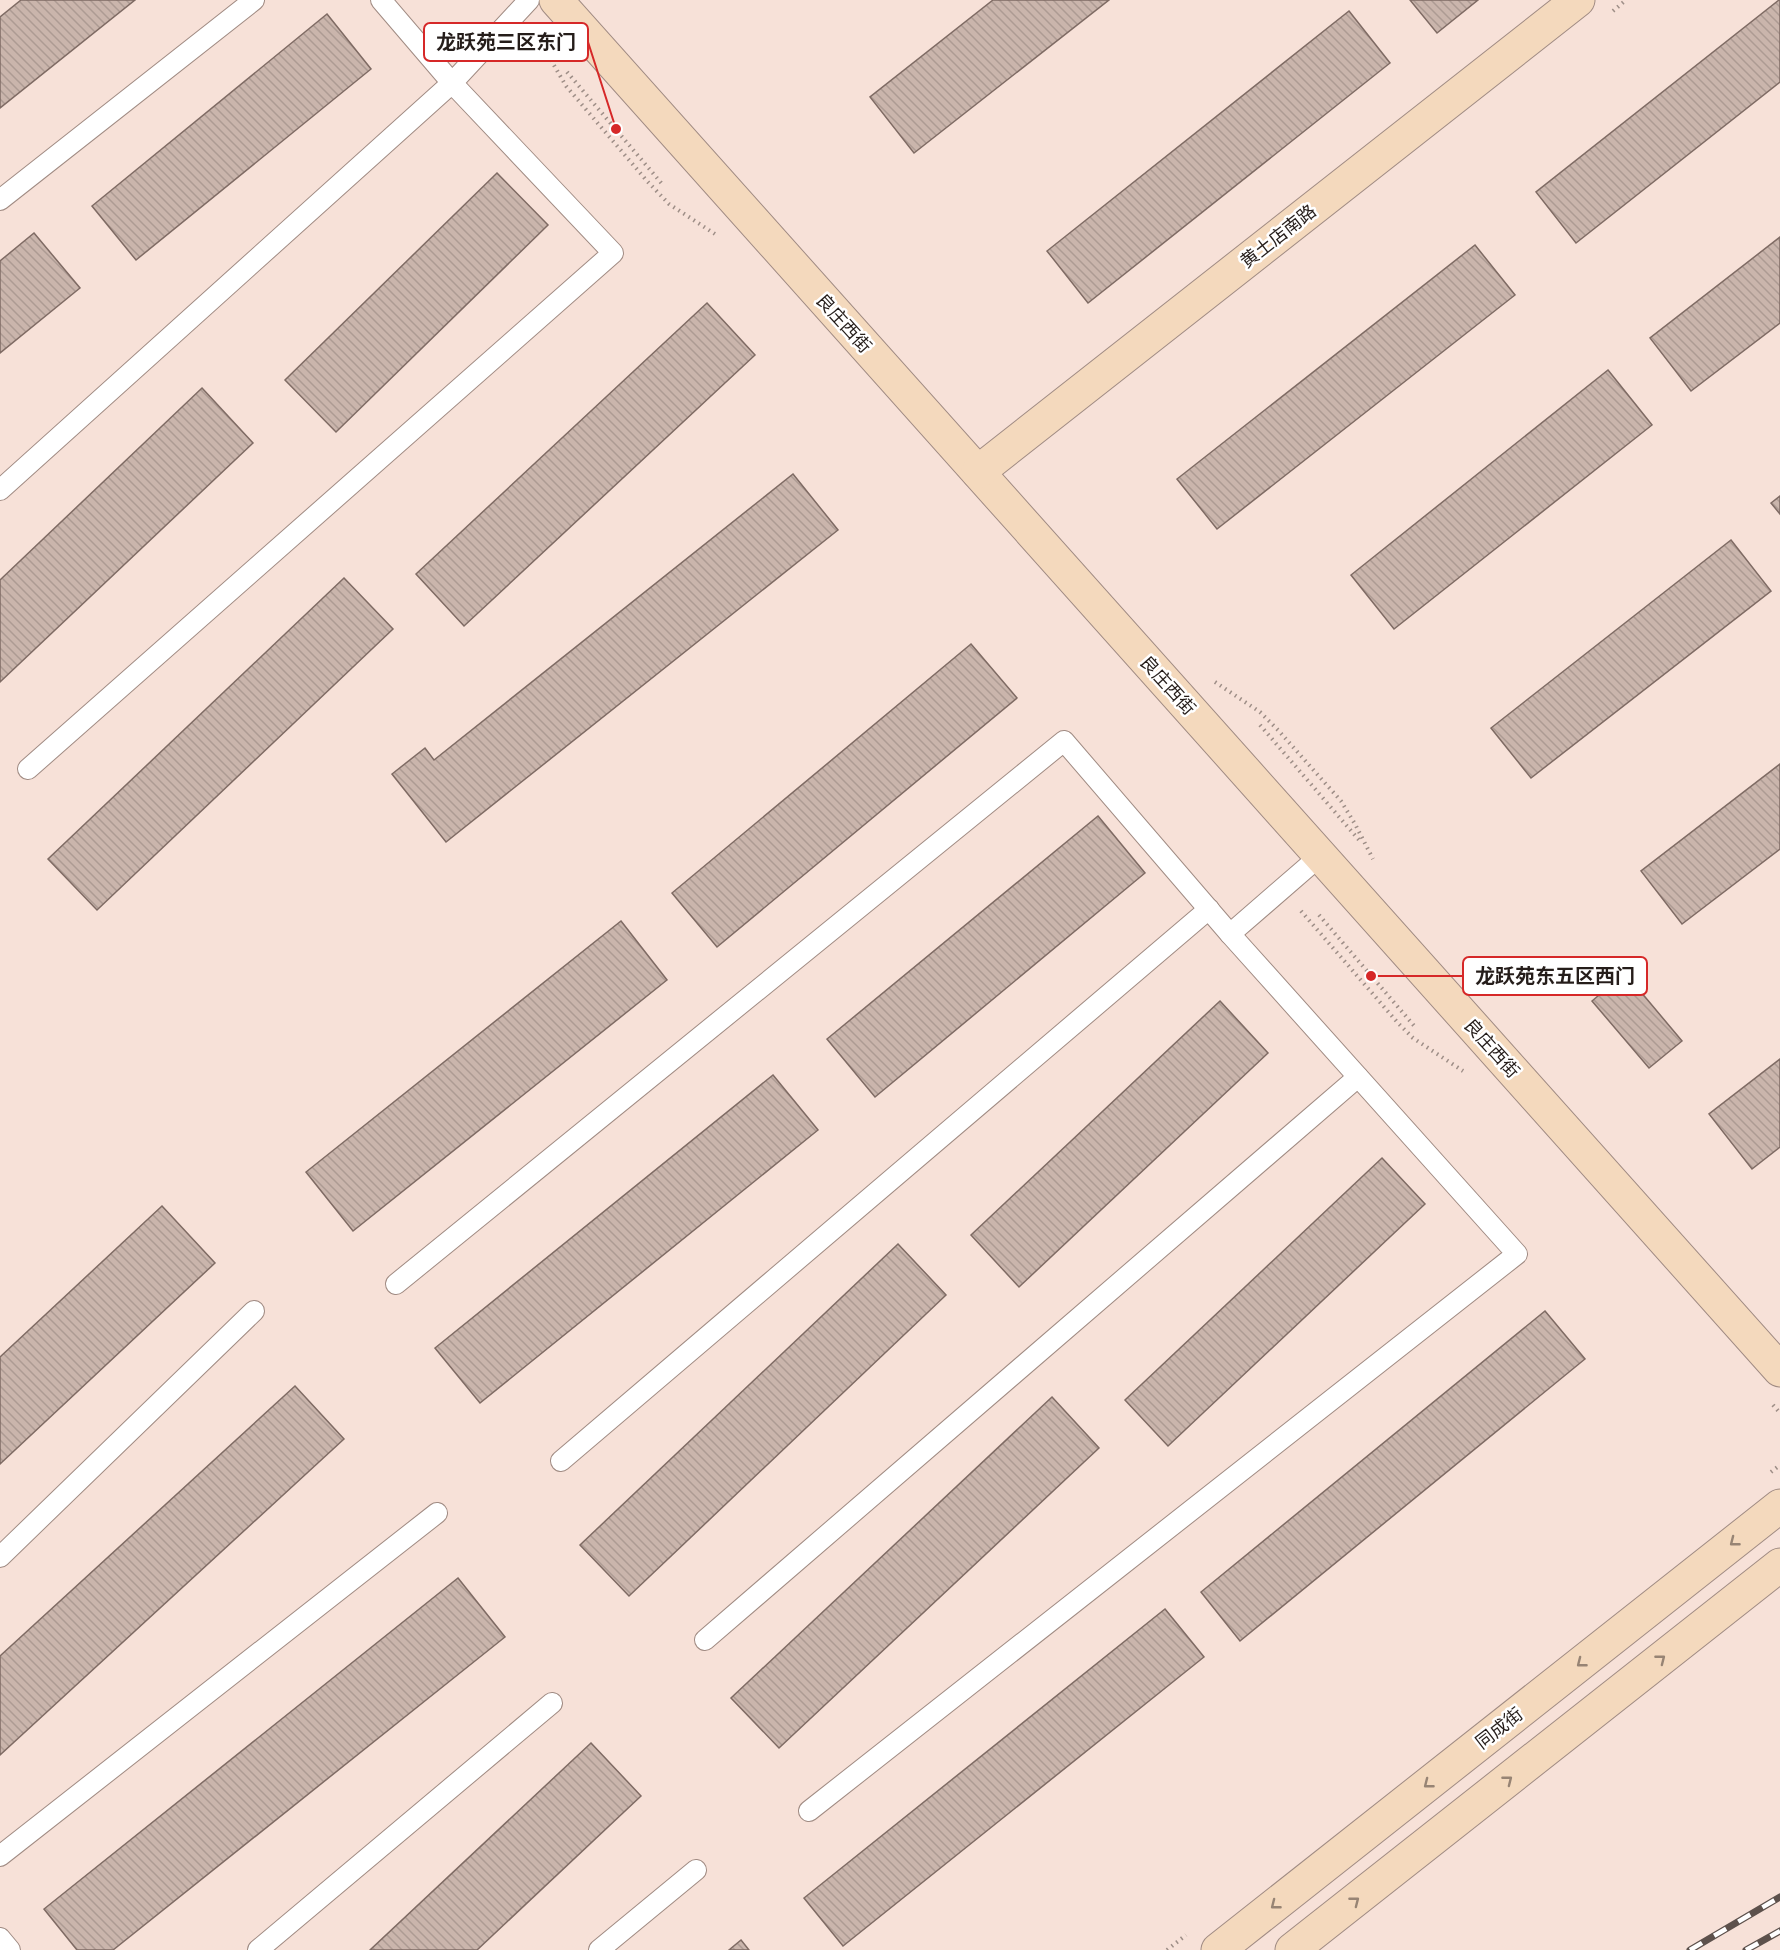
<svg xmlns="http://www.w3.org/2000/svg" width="1780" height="1950" font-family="'Work Sans','Noto Sans SC',sans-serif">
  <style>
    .building { fill: url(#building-back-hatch); stroke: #7f6b64; stroke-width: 1.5 }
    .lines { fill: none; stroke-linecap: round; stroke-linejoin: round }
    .lane-casing { stroke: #a08b83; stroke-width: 22 }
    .secondary-casing { stroke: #a08b83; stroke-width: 35 }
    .path { stroke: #9e8e87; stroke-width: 4; stroke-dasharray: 1.5 4.5; stroke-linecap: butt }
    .lane { stroke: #fff; stroke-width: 20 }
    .secondary { stroke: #f4d9bd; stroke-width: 33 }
    .rail-casing { stroke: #5d514c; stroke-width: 7 }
    .rail { stroke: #fff; stroke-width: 4.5; stroke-dasharray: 14; stroke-linecap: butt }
    .oneway { stroke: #978474 }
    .labels { text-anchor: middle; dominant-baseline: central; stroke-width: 5; stroke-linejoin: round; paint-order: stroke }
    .street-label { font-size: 18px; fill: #251d1a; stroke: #fff }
    .leader { fill: none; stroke: #d62828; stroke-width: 2 }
    .callout-dot { fill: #d62828; stroke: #fff; stroke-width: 2 }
    .callout { fill: #fff; stroke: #d62828; stroke-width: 2 }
    .callout-label { font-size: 20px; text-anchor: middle; font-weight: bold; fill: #251d1a }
  </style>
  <defs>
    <pattern id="building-back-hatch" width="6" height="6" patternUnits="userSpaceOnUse" patternTransform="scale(1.5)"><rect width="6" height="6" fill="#cab5ac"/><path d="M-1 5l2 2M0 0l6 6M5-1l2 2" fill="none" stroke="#ad9b93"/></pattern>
  </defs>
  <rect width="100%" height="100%" fill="#f7e1d8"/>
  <g class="building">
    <path d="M 21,0 L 135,0 L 0,108 L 0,17 Z"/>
    <path d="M 993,0 L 1109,0 L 914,153 L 870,97 Z"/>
    <path d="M 1410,0 L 1478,0 L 1437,33 Z"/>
    <path d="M 1779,0 L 1780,0 L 1780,82 L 1576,243 L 1536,192 Z"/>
    <path d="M 1349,11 L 1390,63 L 1088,303 L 1047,251 Z"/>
    <path d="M 327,14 L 371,69 L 136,260 L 92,206 Z"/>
    <path d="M 497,173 L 548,225 L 336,432 L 285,380 Z"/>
    <path d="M 34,233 L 80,288 L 0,353 L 0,261 Z"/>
    <path d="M 1780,237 L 1780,323 L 1691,391 L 1650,338 Z"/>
    <path d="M 1475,245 L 1515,295 L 1217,529 L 1177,479 Z"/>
    <path d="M 707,303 L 755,355 L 464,626 L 416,574 Z"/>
    <path d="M 1608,370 L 1652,425 L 1394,629 L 1351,575 Z"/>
    <path d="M 202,388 L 253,443 L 0,682 L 0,580 Z"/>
    <path d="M 793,474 L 838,530 L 446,842 L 392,774 L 425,748 L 434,760 Z"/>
    <path d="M 1780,496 L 1780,514 L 1771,503 Z"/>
    <path d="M 1731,540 L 1771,591 L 1531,778 L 1491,728 Z"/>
    <path d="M 344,578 L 393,629 L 97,910 L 48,859 Z"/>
    <path d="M 971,644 L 1017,698 L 717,947 L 672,893 Z"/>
    <path d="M 1780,764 L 1780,849 L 1682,924 L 1641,871 Z"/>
    <path d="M 1098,816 L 1145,873 L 875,1097 L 827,1039 Z"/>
    <path d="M 621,921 L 667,980 L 353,1231 L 306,1172 Z"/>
    <path d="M 1625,973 L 1682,1041 L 1649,1068 L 1592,1001 Z"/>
    <path d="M 1220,1001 L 1268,1053 L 1019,1287 L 971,1235 Z"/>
    <path d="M 1780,1059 L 1780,1147 L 1752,1169 L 1709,1114 Z"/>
    <path d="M 773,1075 L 818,1130 L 480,1403 L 435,1348 Z"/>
    <path d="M 1382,1158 L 1425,1204 L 1168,1446 L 1125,1400 Z"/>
    <path d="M 162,1206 L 215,1263 L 0,1464 L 0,1357 Z"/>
    <path d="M 898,1244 L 946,1295 L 629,1596 L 580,1545 Z"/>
    <path d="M 1545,1311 L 1585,1359 L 1240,1641 L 1201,1592 Z"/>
    <path d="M 295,1386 L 344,1439 L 0,1755 L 0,1656 Z"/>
    <path d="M 1052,1397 L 1099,1448 L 779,1748 L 731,1698 Z"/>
    <path d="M 458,1578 L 505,1637 L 113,1950 L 77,1950 L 44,1909 Z"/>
    <path d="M 1165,1609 L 1204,1657 L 843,1946 L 804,1898 Z"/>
    <path d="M 591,1743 L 641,1796 L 477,1950 L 370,1950 Z"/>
    <path d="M 741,1940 L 749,1950 L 729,1950 Z"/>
  </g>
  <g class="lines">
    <g class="lane-casing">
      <g id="lane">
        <path d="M 381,0 L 452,83 L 529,0"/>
        <path d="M 0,200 L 254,0"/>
        <path d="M 0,490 L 452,83 L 613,253 L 28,769"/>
        <path d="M 396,1284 L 1064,741 L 1230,934 L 1320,856"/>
        <path d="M 561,1461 L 1209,909"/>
        <path d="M 0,1557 L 254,1311"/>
        <path d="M 705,1640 L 1358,1077"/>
        <path d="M 809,1811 L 1517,1254 L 1230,934"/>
        <path d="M 0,1856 L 437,1513"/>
        <path d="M 0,1938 L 10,1950"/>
        <path d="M 258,1950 L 552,1703"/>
        <path d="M 599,1950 L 696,1870"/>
      </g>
    </g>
    <g class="secondary-casing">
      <g id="secondary">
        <path d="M 556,0 L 1780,1370"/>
        <path d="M 978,472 L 1578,0"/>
        <path d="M 1218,1950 L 1780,1506"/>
        <path d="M 1292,1950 L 1780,1565"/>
      </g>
    </g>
    <g class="path">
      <path d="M 1613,11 L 1626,0"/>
      <path d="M 536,34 L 566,86 L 647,181 L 669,204 L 715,234"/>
      <path d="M 567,72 L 663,185"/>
      <path d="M 1215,682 L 1260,712 L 1278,730 L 1341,801 L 1355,824 L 1373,859"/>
      <path d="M 1260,725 L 1359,840"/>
      <path d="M 1301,911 L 1398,1023 L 1413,1038 L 1463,1071"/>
      <path d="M 1319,915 L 1416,1028"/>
      <path d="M 1773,1405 L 1780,1413"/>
      <path d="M 1771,1472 L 1780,1465"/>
      <path d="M 1167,1950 L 1186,1935"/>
    </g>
    <use href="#lane" class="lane"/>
    <use href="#secondary" class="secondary"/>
    <g class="rail-casing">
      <g id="rail">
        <path d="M 1690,1950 L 1780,1897"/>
        <path d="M 1746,1950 L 1780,1931"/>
      </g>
    </g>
    <use href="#rail" class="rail"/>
  </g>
  <defs><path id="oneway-chevron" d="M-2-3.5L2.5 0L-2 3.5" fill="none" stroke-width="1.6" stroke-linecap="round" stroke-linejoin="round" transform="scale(1.5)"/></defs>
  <g class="oneway">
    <use href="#oneway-chevron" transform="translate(1734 1542) rotate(142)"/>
    <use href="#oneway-chevron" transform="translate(1661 1659) rotate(-38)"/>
    <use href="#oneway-chevron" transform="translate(1581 1663) rotate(142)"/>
    <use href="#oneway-chevron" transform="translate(1508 1780) rotate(-38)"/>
    <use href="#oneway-chevron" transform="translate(1428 1784) rotate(142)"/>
    <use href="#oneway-chevron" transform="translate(1355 1901) rotate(-38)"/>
    <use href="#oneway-chevron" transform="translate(1275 1905) rotate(142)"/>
  </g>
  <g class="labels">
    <g class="street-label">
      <text transform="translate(1278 236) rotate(-38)">黄土店南路</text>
      <text transform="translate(844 323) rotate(48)">良庄西街</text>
      <text transform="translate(1168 685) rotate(48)">良庄西街</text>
      <text transform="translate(1492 1048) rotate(48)">良庄西街</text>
      <text transform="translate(1499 1728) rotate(-38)">同成街</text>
    </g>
  </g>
  <path class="leader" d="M616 129L588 42M1371 976L1463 976"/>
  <g class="callout-dot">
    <circle cx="616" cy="129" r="6"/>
    <circle cx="1371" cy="976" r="6"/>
  </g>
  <g class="callout">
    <rect x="424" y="23" width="164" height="38" rx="6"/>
    <rect x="1463" y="957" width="184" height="38" rx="6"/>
  </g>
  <g class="callout-label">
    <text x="506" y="49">龙跃苑三区东门</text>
    <text x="1555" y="983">龙跃苑东五区西门</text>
  </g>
</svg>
